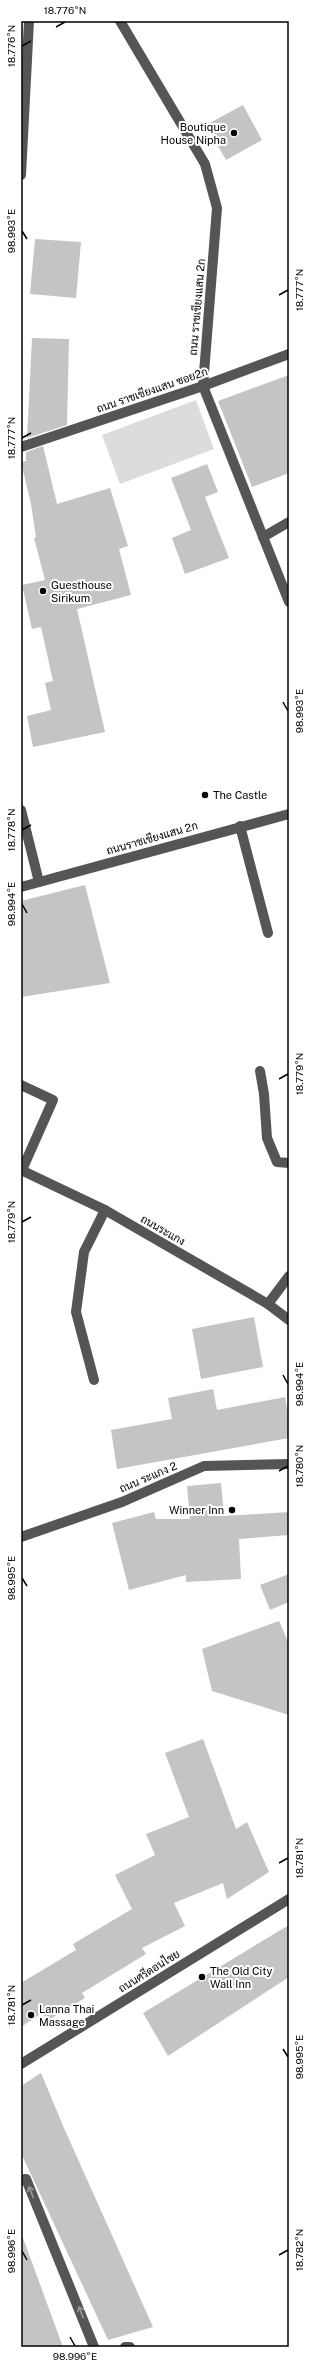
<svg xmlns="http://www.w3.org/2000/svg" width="310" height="2368" font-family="'Public Sans',Sarabun,sans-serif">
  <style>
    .green { fill: #dcdcdc }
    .building { fill: #c4c4c4 }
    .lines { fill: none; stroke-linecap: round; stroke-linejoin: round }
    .minor { stroke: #555; stroke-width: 10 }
    .oneway { stroke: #999 }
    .ticks { fill: none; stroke: #000; stroke-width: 1.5 }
    .poi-dot { fill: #000; stroke: #fff; stroke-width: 1.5 }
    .labels { text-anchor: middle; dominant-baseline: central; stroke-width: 4; stroke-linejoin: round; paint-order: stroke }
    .poi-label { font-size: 11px; fill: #000; stroke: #fff; text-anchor: start }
    .street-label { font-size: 11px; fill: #000; stroke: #fff }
    .neatline { fill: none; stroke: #000; stroke-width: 1.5 }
    .ticks-label { font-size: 10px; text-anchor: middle; fill: #000 }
  </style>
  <rect width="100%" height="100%" fill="#fff"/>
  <path class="green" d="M 196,400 L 214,449 L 120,484 L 102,435 Z"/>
  <g class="building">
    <path d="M 243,105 L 262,140 L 226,160 L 206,125 Z"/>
    <path d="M 35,239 L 81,242 L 76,298 L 30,294 Z"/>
    <path d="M 32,338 L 69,339 L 67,425 L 27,438 Z"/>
    <path d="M 289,375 L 289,473 L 252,487 L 218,401 Z"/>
    <path d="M 43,446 L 57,504 L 110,488 L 128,546 L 119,549 L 131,595 L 77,609 L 105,732 L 33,747 L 27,716 L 51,710 L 45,683 L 53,681 L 41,627 L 32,629 L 22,585 L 45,580 L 34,538 L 36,537 L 31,504 L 21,462 L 26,461 L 26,452 Z"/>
    <path d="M 207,464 L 218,492 L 205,497 L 229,558 L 185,574 L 172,538 L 191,530 L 171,478 Z"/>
    <path d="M 85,885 L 110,983 L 21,997 L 21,901 Z"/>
    <path d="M 254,1317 L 263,1367 L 201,1379 L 192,1329 Z"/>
    <path d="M 213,1389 L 217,1410 L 285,1397 L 289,1420 L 289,1438 L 117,1469 L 111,1430 L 172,1419 L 168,1398 Z"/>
    <path d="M 221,1483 L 224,1516 L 289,1512 L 289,1535 L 239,1539 L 241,1579 L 186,1582 L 186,1575 L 129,1590 L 112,1523 L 154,1512 L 156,1519 L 190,1519 L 187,1486 Z"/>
    <path d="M 289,1574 L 289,1602 L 270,1610 L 260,1585 Z"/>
    <path d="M 279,1621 L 289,1644 L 289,1715 L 212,1691 L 202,1649 Z"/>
    <path d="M 203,1739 L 236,1829 L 247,1822 L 269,1872 L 227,1899 L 223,1883 L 174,1903 L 185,1926 L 142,1948 L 146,1954 L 82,1993 L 85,1998 L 47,2021 L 42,2013 L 21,2027 L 21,1983 L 76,1950 L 73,1944 L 132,1909 L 115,1875 L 155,1855 L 146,1834 L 189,1817 L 165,1753 Z"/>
    <path d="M 289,1925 L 289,1977 L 168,2056 L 143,2013 Z"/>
    <path d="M 41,2073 L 64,2128 L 153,2327 L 108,2340 L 21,2153 L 21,2086 Z"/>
    <path d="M 21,2238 L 23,2238 L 63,2347 L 21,2347 Z"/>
  </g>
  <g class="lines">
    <g class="minor">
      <path d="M 120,21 L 205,164 L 217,208 L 203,386 L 289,602"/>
      <path d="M 21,175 L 29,21"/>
      <path d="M 21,447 L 203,386 L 289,354"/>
      <path d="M 263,537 L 289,522"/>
      <path d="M 21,810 L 39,882"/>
      <path d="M 240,826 L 268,933"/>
      <path d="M 21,887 L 289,814"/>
      <path d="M 260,1071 L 264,1094 L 267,1138 L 277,1162 L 289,1163"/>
      <path d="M 21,1085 L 53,1100 L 22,1170"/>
      <path d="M 21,1170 L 105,1210 L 268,1304 L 289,1320"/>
      <path d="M 268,1304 L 289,1276"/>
      <path d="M 94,1380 L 76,1312 L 84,1252 L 105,1210"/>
      <path d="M 21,1537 L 122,1502 L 204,1466 L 289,1464"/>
      <path d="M 21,2064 L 289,1899"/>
      <path d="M 21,2180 L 26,2179 L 94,2347"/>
      <path d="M 125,2347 L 130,2347"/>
    </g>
  </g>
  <defs><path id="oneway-shaft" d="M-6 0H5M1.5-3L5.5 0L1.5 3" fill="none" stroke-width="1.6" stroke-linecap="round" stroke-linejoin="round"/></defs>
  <g class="oneway">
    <use href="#oneway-shaft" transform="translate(31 2192) rotate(-112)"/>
    <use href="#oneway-shaft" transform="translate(81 2312) rotate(-112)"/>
  </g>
  <path class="ticks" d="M 56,27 L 65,22M 22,46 L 31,41M 22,231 L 27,239M 279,295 L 288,290M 22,438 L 31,433M 283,702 L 288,711M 22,830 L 31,825M 22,904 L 27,913M 279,1079 L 288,1074M 22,1222 L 31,1217M 283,1375 L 288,1384M 279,1471 L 288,1466M 22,1578 L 27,1586M 279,1863 L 288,1858M 22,2005 L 31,2000M 283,2049 L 288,2057M 22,2251 L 27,2260M 279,2255 L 288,2250M 70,2337 L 75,2346"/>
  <g class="poi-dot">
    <circle cx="234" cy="133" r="4"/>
    <circle cx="43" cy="591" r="4"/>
    <circle cx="205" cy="795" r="4"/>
    <circle cx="232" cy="1510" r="4"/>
    <circle cx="202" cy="1977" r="4"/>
    <circle cx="31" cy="2015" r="4"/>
  </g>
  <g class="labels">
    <g class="poi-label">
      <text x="226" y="127" text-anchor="end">Boutique<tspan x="226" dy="13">House Nipha</tspan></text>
      <text x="51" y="585">Guesthouse<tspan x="51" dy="13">Sirikum</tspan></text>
      <text x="213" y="795">The Castle</text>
      <text x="224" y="1510" text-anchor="end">Winner Inn</text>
      <text x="210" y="1971">The Old City<tspan x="210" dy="13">Wall Inn</tspan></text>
      <text x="39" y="2009">Lanna Thai<tspan x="39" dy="13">Massage</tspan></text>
    </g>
    <g class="street-label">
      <text transform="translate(197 307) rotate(-85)">ถนน ราชเชียงแสน 2ก</text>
      <text transform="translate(152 390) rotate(-19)">ถนน ราชเชียงแสน ซอย2ก</text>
      <text transform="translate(152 838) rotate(-16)">ถนนราชเชียงแสน 2ก</text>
      <text transform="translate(163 1230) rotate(30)">ถนนระแกง</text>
      <text transform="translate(148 1477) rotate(-23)">ถนน ระแกง 2</text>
      <text transform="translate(149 1971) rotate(-32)">ถนนศรีดอนไชย</text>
    </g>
  </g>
  <rect width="310" height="2368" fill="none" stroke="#ffffff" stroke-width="44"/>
  <rect x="22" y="22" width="266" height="2324" class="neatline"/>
  <g class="ticks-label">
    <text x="65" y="14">18.776°N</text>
    <text transform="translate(11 46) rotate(-90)" y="4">18.776°N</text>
    <text transform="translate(11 231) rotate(-90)" y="4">98.993°E</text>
    <text transform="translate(299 290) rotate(-90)" y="4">18.777°N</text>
    <text transform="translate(11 438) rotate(-90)" y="4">18.777°N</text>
    <text transform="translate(299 711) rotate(-90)" y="4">98.993°E</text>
    <text transform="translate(11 830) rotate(-90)" y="4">18.778°N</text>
    <text transform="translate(11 904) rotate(-90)" y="4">98.994°E</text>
    <text transform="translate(299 1074) rotate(-90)" y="4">18.779°N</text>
    <text transform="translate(11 1222) rotate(-90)" y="4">18.779°N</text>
    <text transform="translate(299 1384) rotate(-90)" y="4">98.994°E</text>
    <text transform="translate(299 1466) rotate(-90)" y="4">18.780°N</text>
    <text transform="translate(11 1578) rotate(-90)" y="4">98.995°E</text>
    <text transform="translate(299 1858) rotate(-90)" y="4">18.781°N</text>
    <text transform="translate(11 2005) rotate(-90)" y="4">18.781°N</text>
    <text transform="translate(299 2057) rotate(-90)" y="4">98.995°E</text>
    <text transform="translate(299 2250) rotate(-90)" y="4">18.782°N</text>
    <text transform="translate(11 2251) rotate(-90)" y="4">98.996°E</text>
    <text x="75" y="2360">98.996°E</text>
  </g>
</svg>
